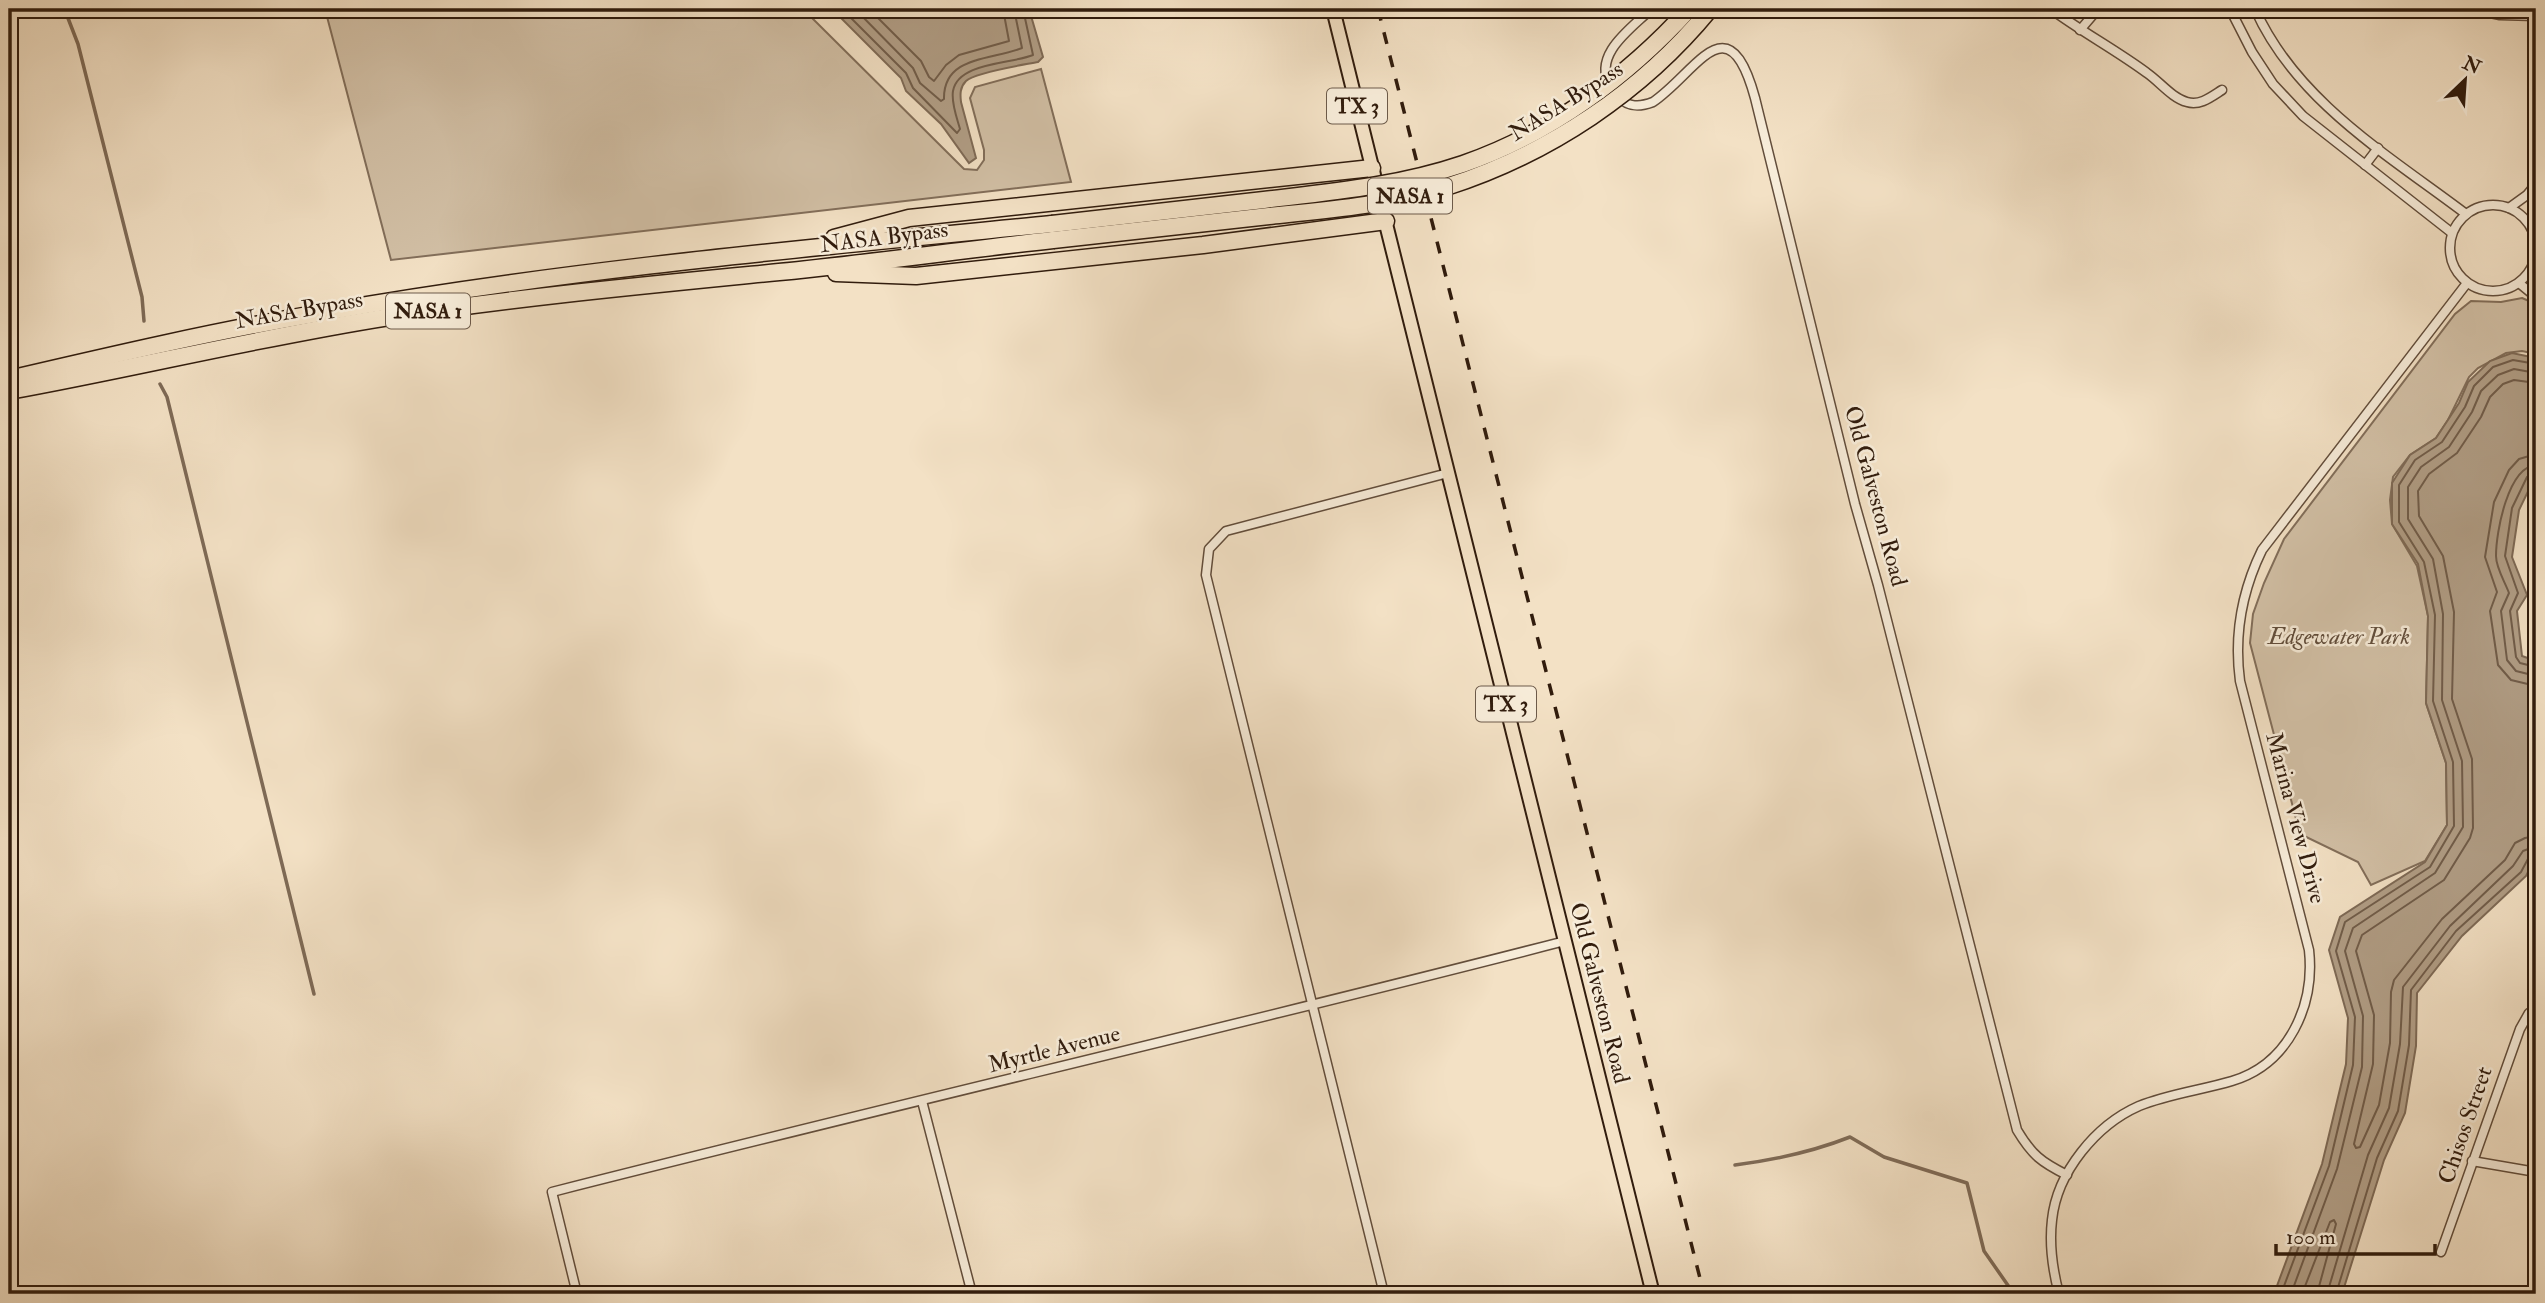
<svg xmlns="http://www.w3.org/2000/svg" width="2545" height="1303" font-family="'IM FELL Double Pica',serif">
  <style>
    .green { fill: #d2c0a6; stroke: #826e5a; stroke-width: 2 }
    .water { fill: #b19e86; stroke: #7e6a56; stroke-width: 2 }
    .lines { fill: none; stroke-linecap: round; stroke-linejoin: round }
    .shore { stroke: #715d4a; stroke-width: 2 }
    .stream { stroke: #7e6a56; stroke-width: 3.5 }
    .street-casing { stroke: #624d3b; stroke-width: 11 }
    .primary-casing { stroke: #311c0d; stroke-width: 16 }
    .highway-casing { stroke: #311c0d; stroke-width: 19 }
    .street { stroke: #f7ecd9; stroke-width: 8 }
    .primary { stroke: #f3e1c5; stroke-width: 12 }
    .highway { stroke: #f3e1c5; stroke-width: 16 }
    .rail { stroke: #311c0d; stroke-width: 3.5; stroke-dasharray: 12 12; stroke-linecap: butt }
    .highway-bridge-casing { stroke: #311c0d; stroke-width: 19; stroke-linecap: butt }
    .highway-bridge { stroke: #f3e1c5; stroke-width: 16 }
    .labels { text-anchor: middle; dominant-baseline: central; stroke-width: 5; stroke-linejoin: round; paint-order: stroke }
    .shield { fill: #f7ecd9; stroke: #6c5a4a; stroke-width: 2 }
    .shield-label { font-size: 21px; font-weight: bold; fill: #311c0d }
    .street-label { font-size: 23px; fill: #311c0d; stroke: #f7ecd9 }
    .park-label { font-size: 23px; font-style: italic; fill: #614d3b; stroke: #f7ecd9 }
  </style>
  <rect width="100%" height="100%" fill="#f3e1c5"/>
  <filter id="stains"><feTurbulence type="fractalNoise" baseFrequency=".00286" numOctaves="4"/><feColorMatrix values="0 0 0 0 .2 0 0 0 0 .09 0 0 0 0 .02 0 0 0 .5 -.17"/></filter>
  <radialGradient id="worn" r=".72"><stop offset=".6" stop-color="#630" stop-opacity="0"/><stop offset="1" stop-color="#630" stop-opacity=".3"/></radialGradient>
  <g class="green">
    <path d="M 325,9 L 803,9 L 964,169 L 977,170 L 984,160 L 984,150 L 970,98 L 975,87 L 1041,69 L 1071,182 L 391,260 Z"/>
    <path d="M 2522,298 L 2536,304 L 2536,354 L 2522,351 L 2506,353 L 2478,368 L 2469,377 L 2448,420 L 2436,438 L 2410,455 L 2393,477 L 2390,500 L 2392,524 L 2417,566 L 2428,616 L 2426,703 L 2446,763 L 2447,825 L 2425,861 L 2371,885 L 2358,862 L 2300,834 L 2250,643 L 2253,614 L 2264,583 L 2284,539 L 2455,314 L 2471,301 L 2501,302 Z"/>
  </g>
  <g class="water">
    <path d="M 832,9 L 1029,9 L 1043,57 L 1038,62 C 1023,65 976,72 966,81 C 960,87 960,94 961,102 L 976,158 L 969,163 L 941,124 L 906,91 L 901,78 Z"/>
    <path d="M 2512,353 L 2536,358 L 2536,475 L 2519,510 L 2512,557 L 2527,595 L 2517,611 L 2522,656 L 2536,661 L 2536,856 L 2526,876 L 2462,936 L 2417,993 L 2416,1046 L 2405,1113 L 2384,1160 L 2342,1294 L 2274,1294 L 2322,1164 L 2346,1064 L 2348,1018 L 2329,950 L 2340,917 L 2425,862 L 2447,825 L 2446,763 L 2426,703 L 2428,616 L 2418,564 L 2392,524 L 2392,483 L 2410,455 L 2436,438 L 2459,403 L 2468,382 L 2490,361 Z"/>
  </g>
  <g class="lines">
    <g class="shore">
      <path d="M 842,9 L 906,73 L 913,88 L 957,133 L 960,129 C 957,118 951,103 953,91 C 958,62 1012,64 1033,55 L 1023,9"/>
      <path d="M 855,9 L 913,68 L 920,83 L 941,101 L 944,99 C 943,55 993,60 1022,48 L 1014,9"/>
      <path d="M 869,9 L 921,61 L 929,77 L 934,81 L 946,65 L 959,55 L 1009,41 L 1003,9"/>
      <path d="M 2536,383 L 2514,380 L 2503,384 L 2490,397 L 2481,417 L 2457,453 L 2429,474 L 2418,491 L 2419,516 L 2443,556 L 2454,612 L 2452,699 L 2472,759 L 2473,828 L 2470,838 L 2444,880 L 2362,935 L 2356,951 L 2374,1015 L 2373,1064 L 2354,1144 L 2356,1148 L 2360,1147 L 2379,1105 L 2390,1043 L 2391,992 L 2394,980 L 2442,919 L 2505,860 L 2515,843 L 2525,838 L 2536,836"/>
      <path d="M 2536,454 L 2519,459 L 2509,470 L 2494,502 L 2485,557 L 2497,592 L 2490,611 L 2498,665 L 2511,680 L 2536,686"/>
      <path d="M 2536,465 C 2508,467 2496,532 2496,556 C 2496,568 2505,582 2509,593 L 2501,611 L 2507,660 L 2516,671 L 2536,676"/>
      <path d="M 2536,474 L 2527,477 L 2512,508 L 2505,556 L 2518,593 L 2510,611 L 2516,657 L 2520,663 L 2536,667"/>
      <path d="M 2281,1294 L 2329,1166 L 2353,1065 L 2355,1017 L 2336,951 L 2345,922 L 2430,867 L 2454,826 L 2453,762 L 2433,701 L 2435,615 L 2424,562 L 2399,522 L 2399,485 L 2415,460 L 2442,442 L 2465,407 L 2474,386 L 2493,367 L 2513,360 L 2536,364"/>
      <path d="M 2291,1294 L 2337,1169 L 2362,1067 L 2363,1016 L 2345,951 L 2353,928 L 2435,873 L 2463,827 L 2462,761 L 2442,700 L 2443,614 L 2433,559 L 2408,519 L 2408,487 L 2421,467 L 2449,447 L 2472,412 L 2481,391 L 2498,375 L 2514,369 L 2536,373"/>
      <path d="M 2302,1294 L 2330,1222 L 2334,1220 L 2336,1224 L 2317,1294"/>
      <path d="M 2327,1294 L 2368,1155 L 2389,1108 L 2400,1044 L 2403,987 L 2450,926 L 2513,866 L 2523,851 L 2536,846"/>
      <path d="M 2336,1294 L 2377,1158 L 2398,1111 L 2409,1045 L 2411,990 L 2456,931 L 2521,872 L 2529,857 L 2536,855"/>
    </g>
    <g class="stream">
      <path d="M 66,13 L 78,44 L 142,297 L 144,321"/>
      <path d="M 160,384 L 167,397 L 314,994"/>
      <path d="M 1735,1165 C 1774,1160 1812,1152 1850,1137 L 1884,1157 L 1967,1183 L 1984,1251 L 2014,1294"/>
    </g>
    <g class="street-casing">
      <g id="street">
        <path d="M 2051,9 C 2082,32 2116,50 2147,73 C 2160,82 2172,98 2187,102 C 2200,106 2211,97 2222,90"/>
        <path d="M 2230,9 L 2252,52 L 2273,84 L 2303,116 L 2452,233"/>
        <path d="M 2255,9 C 2296,101 2388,155 2466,214"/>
        <path d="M 2472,9 L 2500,15 L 2536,16"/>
        <path d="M 9,12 L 22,9"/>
        <path d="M 2080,30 L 2098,9"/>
        <path d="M 1610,86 C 1592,54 1632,28 1651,9"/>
        <path d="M 1618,96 C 1628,108 1640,107 1653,102 C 1697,72 1728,0 1755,98 L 1855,504 L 1878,585 L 2017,1130 C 2032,1155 2041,1162 2067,1175"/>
        <path d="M 2365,165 L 2378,148"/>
        <circle cx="2493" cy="248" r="43"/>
        <path d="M 2509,208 L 2527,195 L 2536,184"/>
        <path d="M 2532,229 L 2536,213"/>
        <path d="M 2519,283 L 2536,297"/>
        <path d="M 922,1101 L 972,1294"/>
        <path d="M 2472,1161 L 2536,1172"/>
        <path d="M 2441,1252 L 2520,1029 L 2529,1013 L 2536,1013"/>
        <path d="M 577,1294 L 552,1192 C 889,1106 1228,1028 1565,941"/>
        <path d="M 1384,1294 L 1206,575 L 1209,549 L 1226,531 L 1448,473"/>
        <path d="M 2059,1294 C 2053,1271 2049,1245 2052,1220 C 2057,1172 2096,1125 2139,1106 C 2168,1094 2202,1090 2232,1081 C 2289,1064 2315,1005 2309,950 L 2240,681 C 2234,636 2242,591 2262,550 L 2467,283"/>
      </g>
    </g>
    <g class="primary-casing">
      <g id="primary">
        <path d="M 1333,9 L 1374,175"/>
        <path d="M 1379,196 L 1653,1294"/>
      </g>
    </g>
    <g class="highway-casing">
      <g id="highway">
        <path d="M 834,238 L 909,218 L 1372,168"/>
        <path d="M 836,273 L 916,276 L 1203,245 L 1386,221"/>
        <path d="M 9,379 C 112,355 215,331 320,313 C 562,270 808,248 1052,224"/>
        <path d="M 9,391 C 136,368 261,337 389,317 C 519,297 649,285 779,272 C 871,263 962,250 1053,240"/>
      </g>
    </g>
    <use href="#street" class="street"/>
    <use href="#primary" class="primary"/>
    <use href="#highway" class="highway"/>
    <path class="rail" d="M 1378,9 L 1704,1294"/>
    <g class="highway-bridge-casing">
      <g id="highway-bridge">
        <path d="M 1052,224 C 1123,216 1193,208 1264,200 C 1331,192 1398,186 1463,164 C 1550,134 1627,77 1689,9"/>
        <path d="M 1053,240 C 1125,232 1197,224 1269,216 C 1328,210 1389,205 1446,187 C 1549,154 1642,92 1710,9"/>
      </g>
    </g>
    <use href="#highway-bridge" class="highway-bridge"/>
  </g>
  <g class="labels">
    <g class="shield">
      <rect x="1327" y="88.5" width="60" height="35" rx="5"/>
      <rect x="1368" y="178.5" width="84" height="35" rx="5"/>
      <rect x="386" y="293.5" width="84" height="35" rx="5"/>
      <rect x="1476" y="686.5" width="60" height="35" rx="5"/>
    </g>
    <g class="shield-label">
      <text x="1357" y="106">TX 3</text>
      <text x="1410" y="196">NASA 1</text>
      <text x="428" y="311">NASA 1</text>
      <text x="1506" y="704">TX 3</text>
    </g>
    <g class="street-label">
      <text transform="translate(1566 101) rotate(-32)">NASA Bypass</text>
      <text transform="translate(884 237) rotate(-7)">NASA Bypass</text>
      <text transform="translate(299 310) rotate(-10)">NASA Bypass</text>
      <text transform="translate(1876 496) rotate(75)">Old Galveston Road</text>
      <text transform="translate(2296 818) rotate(75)">Marina View Drive</text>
      <text transform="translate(1600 993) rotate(76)">Old Galveston Road</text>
      <text transform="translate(1054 1049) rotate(-14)">Myrtle Avenue</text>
      <text transform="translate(2465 1125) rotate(-71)">Chisos Street</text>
    </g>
    <g class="park-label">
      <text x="2339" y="636">Edgewater Park</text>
    </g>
  </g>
  <rect width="2545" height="1303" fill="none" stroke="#f3e1c5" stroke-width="35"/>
  <rect x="10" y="10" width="2524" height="1282" fill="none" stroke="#311c0d" stroke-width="3.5"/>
  <rect x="18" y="18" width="2510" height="1268" fill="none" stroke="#311c0d" stroke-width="2"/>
  <g transform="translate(2465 80) rotate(25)" stroke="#f7ecd9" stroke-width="5" paint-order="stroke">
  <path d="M0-5L12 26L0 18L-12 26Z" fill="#311c0d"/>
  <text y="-10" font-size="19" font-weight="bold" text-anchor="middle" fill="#311c0d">N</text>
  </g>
  <path d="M2276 1244v10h159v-10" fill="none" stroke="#311c0d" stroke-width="3.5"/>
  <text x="2286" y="1244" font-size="21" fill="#311c0d" stroke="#f7ecd9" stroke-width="5" paint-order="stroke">100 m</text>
  <rect width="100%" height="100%" filter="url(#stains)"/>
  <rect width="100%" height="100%" fill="url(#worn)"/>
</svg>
